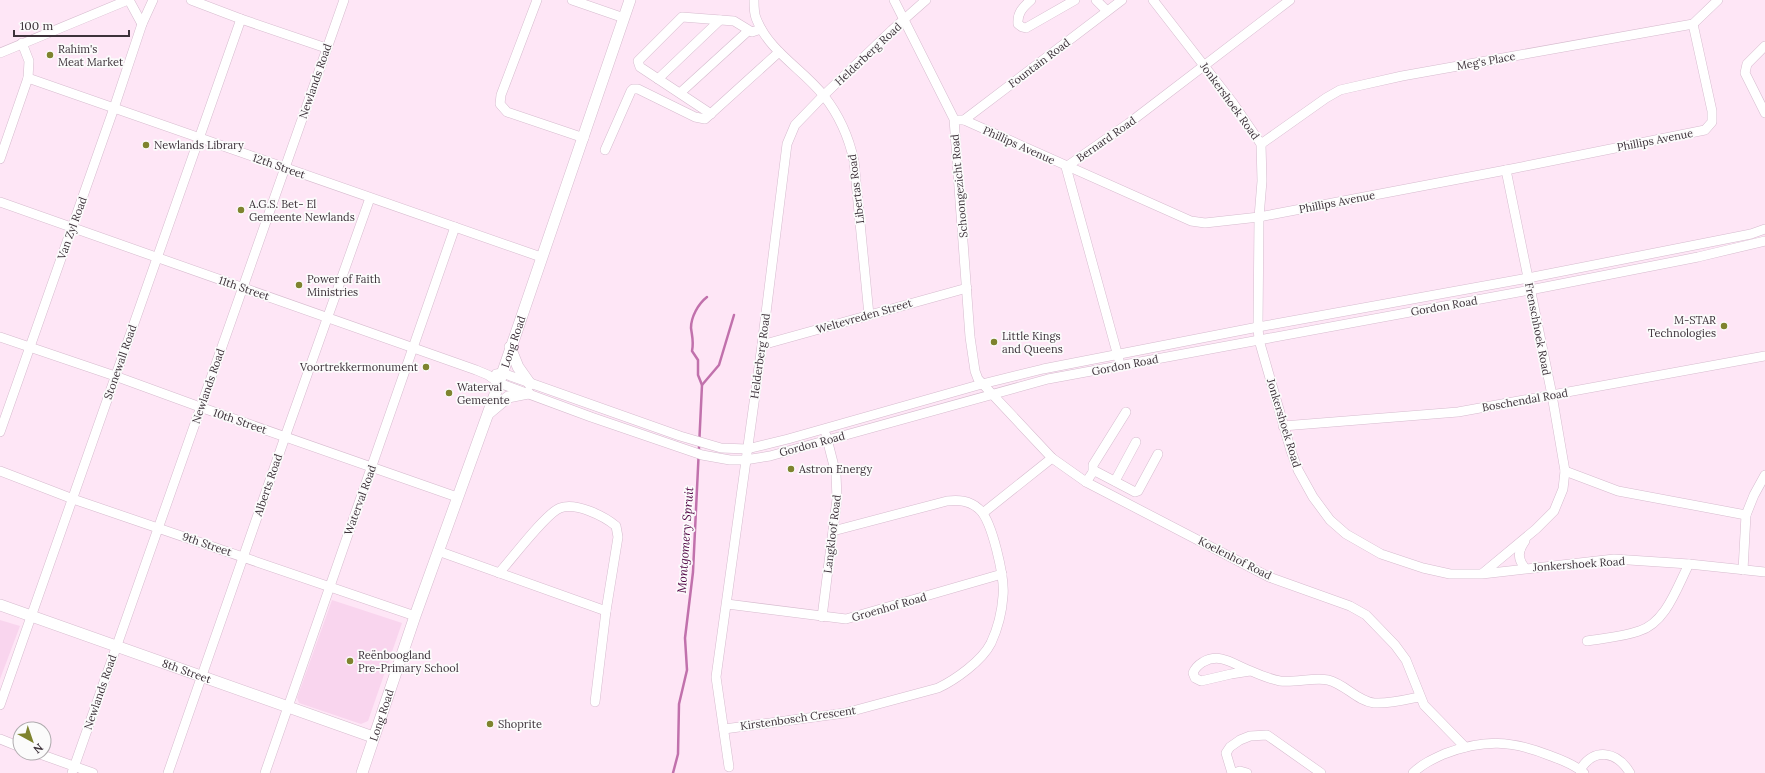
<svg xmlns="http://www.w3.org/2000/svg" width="1765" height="773" font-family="Lora,serif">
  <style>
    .built { fill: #f9d5ee }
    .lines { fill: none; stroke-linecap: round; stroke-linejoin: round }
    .stream { stroke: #c171ac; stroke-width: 2.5 }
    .minor-casing { stroke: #d6bbce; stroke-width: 10 }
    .major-casing { stroke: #d6bbce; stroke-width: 12 }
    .minor { stroke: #fff; stroke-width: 9 }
    .major { stroke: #fff; stroke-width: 11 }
    .poi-dot { fill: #7e832e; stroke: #fbfbfb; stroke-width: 1.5 }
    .labels { text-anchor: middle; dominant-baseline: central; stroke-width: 3.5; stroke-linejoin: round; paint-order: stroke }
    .poi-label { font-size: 11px; fill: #3d323a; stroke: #fbfbfb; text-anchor: start }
    .street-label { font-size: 11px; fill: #3d323a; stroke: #fbfbfb }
    .water-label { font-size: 12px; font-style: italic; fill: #510544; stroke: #fbfbfb }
  </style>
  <rect width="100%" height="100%" fill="#fee6f6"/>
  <g class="built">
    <path d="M 332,600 L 402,623 L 368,721 L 361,724 L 299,703 L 297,698 Z"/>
    <path d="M 0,620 L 20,626 L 0,679 Z"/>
  </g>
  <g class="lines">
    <g class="stream">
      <path d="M 702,385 L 698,375 L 698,360 L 692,351 C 694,342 692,336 691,328 C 691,317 698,304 707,297"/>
      <path d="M 673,773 L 678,754 L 679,704 L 687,670 L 685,638 L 693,572 L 702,385 L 719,365 L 734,315"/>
    </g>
    <g class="minor-casing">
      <g id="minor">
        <path d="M 129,0 L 142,24"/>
        <path d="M 191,0 L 241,19 L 326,48"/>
        <path d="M 537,0 L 501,95 L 500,104 L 507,112 L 584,138"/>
        <path d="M 572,0 L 624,18"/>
        <path d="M 754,0 C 754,6 754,13 756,18 C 769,52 803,69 824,96 C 839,115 849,138 854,161 L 869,315"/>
        <path d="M 894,0 L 954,119 L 970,337 L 975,371 L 978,379 L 1052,458 L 1086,482 L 1269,577 L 1350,606 L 1366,615 L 1395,645 L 1406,660 L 1424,705 L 1465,747"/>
        <path d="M 1031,0 C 1023,7 1017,13 1018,24 L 1022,27 L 1026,28 L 1075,0"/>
        <path d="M 1096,0 L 1107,11"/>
        <path d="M 1153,0 L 1233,103 L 1261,144 L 1262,181 L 1259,217 L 1258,327 L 1259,340 L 1291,451 L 1298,470 L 1313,497 L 1330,520 L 1346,534 L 1381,554 L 1423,568 L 1450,574 L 1482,574 L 1614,559 L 1689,564 L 1765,572"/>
        <path d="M 1765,46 L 1747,64 L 1745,73 L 1765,113"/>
        <path d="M 0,53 L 128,0"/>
        <path d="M 28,78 L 541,257"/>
        <path d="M 658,79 L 720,20"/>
        <path d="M 680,93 L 748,31"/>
        <path d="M 711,114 L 640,67 L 638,61 L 682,17 L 734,21 L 752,32 L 761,29"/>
        <path d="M 959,120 L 964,120 L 1122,0"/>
        <path d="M 964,120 L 1191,221 L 1205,223 L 1259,217 L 1506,170 L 1705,130 L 1712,122 L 1712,111 L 1693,24"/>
        <path d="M 1261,144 L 1326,98 L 1340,90 L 1353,87 L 1402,76 L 1693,24 L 1718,0"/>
        <path d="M 605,150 L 631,91 L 633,89 L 638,89 L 695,117 L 705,119 L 779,52"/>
        <path d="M 0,159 L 28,78 L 29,61 L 22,43"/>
        <path d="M 0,202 L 476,370 L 488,375 L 499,383 L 591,417 L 702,455 L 730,460 L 745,460 L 770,456 L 1048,379 L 1530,290 L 1698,257 L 1765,241"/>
        <path d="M 0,337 L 115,376 L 200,407 L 457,497"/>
        <path d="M 762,345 L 967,288"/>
        <path d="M 1119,360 L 1066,167 L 1129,123 L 1290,0"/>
        <path d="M 496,374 L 502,373 L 680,436 L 721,448 L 747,449 L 788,439 L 982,384 L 1043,369 L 1258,327 L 1528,278 L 1751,234 L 1765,229"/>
        <path d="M 1283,426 L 1458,412 L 1765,356"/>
        <path d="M 0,432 L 114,108 L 142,24 L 153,0"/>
        <path d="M 0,471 L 73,499 L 415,616"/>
        <path d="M 1565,471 L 1618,491 L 1746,515"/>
        <path d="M 1093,472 L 1093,465 L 1126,412"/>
        <path d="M 1115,481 L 1136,442"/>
        <path d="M 1086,482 L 1093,472 L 1095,471 L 1135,492 L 1138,491 L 1158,454"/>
        <path d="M 983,513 L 1052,458"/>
        <path d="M 438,551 L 606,611"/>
        <path d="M 1525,568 C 1517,558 1518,551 1525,541"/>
        <path d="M 1743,570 L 1746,515 L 1754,495 L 1765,475"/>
        <path d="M 499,573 C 511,560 546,513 560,508 C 576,502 604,516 616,526 L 618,537 L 606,611 L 595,702"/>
        <path d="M 1483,573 L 1536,529 L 1554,511 L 1563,489 L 1565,471 L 1552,395 L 1506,170"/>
        <path d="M 727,604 L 846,619 L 1002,574"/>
        <path d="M 822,617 L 837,499 L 836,474 L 826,435"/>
        <path d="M 1587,641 C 1604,638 1622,637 1639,631 C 1666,623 1677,587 1689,564"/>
        <path d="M 1250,671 L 1231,674 L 1201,681 L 1195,678 L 1193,673 C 1195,668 1198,665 1203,662 C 1221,652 1234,665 1251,671 C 1260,675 1270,679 1280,681 C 1295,683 1314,677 1328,680 C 1345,684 1357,701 1374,703 C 1389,704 1405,700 1419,697"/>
        <path d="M 0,705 L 241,19"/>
        <path d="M 724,729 L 845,713 L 938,688 C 955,680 982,661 991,643 C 997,630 1002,611 1003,596 C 1005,578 992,520 979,509 C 969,500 959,500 947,501 L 833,531"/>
        <path d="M 0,739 L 20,747"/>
        <path d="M 37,753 L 93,773"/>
        <path d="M 729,767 L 716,677 L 762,345 L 787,144 L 795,125 L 824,95 L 892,30 L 926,0"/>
        <path d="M 1580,770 C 1594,747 1617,751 1630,773"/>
        <path d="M 72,773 L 344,0"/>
        <path d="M 168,773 L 285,437 L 370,198"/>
        <path d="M 265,773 L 455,227"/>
        <path d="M 1232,773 L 1226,753 L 1230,747 L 1240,740 L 1250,736 L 1267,735 L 1321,773"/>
        <path d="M 1234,773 L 1240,771 L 1247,773"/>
        <path d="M 1413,773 C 1422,764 1433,759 1444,754 C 1484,739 1512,740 1551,756 C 1562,760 1575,765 1584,773"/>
      </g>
    </g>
    <g class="major-casing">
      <g id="major">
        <path d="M 510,347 L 518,367 L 530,384"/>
        <path d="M 489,413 L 508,397 L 528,393"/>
        <path id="s1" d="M 0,605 L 373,737"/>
        <path id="s2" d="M 362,773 L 415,616 L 499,383 L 630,0"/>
      </g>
    </g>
    <use href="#minor" class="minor"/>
    <use href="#major" class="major"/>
  </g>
  <g class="poi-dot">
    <circle cx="50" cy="55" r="4"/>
    <circle cx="146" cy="145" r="4"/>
    <circle cx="241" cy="210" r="4"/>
    <circle cx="299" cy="285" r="4"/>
    <circle cx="1724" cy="326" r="4"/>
    <circle cx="994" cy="342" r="4"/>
    <circle cx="426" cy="367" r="4"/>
    <circle cx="449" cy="393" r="4"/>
    <circle cx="791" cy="469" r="4"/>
    <circle cx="350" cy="661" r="4"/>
    <circle cx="490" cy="724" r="4"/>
  </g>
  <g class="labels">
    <g class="poi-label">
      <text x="58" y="49">Rahim's<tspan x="58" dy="13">Meat Market</tspan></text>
      <text x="154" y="145">Newlands Library</text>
      <text x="249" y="204">A.G.S. Bet- El<tspan x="249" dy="13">Gemeente Newlands</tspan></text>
      <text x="307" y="279">Power of Faith<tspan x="307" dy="13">Ministries</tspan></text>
      <text x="1716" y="320" text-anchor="end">M-STAR<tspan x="1716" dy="13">Technologies</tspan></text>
      <text x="1002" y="336">Little Kings<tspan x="1002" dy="13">and Queens</tspan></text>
      <text x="418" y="367" text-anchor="end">Voortrekkermonument</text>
      <text x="457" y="387">Waterval<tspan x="457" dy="13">Gemeente</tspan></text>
      <text x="799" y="469">Astron Energy</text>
      <text x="358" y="655">Reënboogland<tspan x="358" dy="13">Pre-Primary School</tspan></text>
      <text x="498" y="724">Shoprite</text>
    </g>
    <g class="street-label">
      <text transform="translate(868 54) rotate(-43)">Helderberg Road</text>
      <text transform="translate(1486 61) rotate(-10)">Meg's Place</text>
      <text transform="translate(1039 63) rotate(-37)">Fountain Road</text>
      <text transform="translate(315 81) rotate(-71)">Newlands Road</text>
      <text transform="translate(1230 101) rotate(54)">Jonkershoek Road</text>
      <text transform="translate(1106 139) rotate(-35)">Bernard Road</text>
      <text transform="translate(1655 140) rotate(-11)">Phillips Avenue</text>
      <text transform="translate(1019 145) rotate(24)">Phillips Avenue</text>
      <text transform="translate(279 166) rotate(19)">12th Street</text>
      <text transform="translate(959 186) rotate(-95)">Schoongezicht Road</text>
      <text transform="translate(856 189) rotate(-97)">Libertas Road</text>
      <text transform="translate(1337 202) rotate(-11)">Phillips Avenue</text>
      <text transform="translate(72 228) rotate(-70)">Van Zyl Road</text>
      <text transform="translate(244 288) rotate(19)">11th Street</text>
      <text transform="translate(1444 306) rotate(-10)">Gordon Road</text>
      <text transform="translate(864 316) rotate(-16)">Weltevreden Street</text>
      <text transform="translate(1538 329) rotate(79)">Frenschhoek Road</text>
      <text stroke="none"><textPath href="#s2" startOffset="457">Long Road</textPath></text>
      <text transform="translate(760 356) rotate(-82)">Helderberg Road</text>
      <text transform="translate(120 362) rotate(-71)">Stonewall Road</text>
      <text transform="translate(1125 365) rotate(-11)">Gordon Road</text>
      <text transform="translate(208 386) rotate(-71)">Newlands Road</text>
      <text transform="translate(1525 400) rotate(-10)">Boschendal Road</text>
      <text transform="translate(240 421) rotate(19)">10th Street</text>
      <text transform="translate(1284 423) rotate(73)">Jonkershoek Road</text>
      <text transform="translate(812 444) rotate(-15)">Gordon Road</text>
      <text transform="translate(268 485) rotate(-71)">Alberts Road</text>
      <text transform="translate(360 500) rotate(-70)">Waterval Road</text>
      <text transform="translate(832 534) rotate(-83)">Langkloof Road</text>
      <text transform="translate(207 544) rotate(19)">9th Street</text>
      <text transform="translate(1235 558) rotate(27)">Koelenhof Road</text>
      <text transform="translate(1579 564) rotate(-4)">Jonkershoek Road</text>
      <text transform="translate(889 607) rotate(-16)">Groenhof Road</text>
      <text stroke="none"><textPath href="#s1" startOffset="198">8th Street</textPath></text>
      <text transform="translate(100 692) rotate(-71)">Newlands Road</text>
      <text stroke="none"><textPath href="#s2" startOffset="61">Long Road</textPath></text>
      <text transform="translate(798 718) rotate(-8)">Kirstenbosch Crescent</text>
    </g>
    <g class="water-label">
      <text transform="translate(685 540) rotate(-86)">Montgomery Spruit</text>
    </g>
  </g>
  <g transform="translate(32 741) rotate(140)"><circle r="19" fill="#fbfbfb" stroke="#afabae"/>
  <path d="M0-3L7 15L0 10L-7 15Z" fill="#7e832e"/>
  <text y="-6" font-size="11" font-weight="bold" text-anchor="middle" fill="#3d323a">N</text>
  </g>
  <path d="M14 30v6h115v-6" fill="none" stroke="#3d323a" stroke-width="2"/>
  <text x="20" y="30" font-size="12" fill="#3d323a" stroke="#fbfbfb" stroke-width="3" paint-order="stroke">100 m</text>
</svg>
